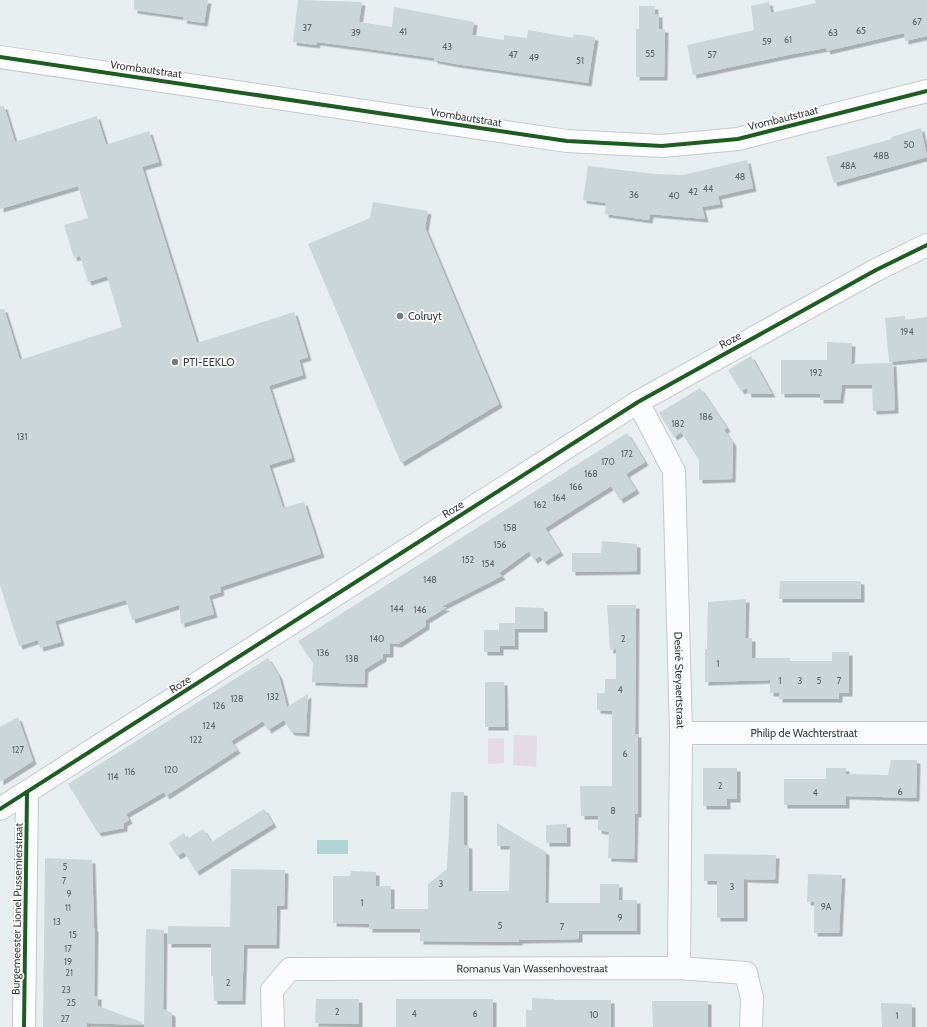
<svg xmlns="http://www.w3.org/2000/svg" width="927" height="1027" font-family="Cabin,sans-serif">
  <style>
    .green { fill: #e3dae3 }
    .water { fill: #b0d3d5 }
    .building { fill: #cad6d8; filter: url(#shadow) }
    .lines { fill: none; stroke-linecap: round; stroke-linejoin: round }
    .minor-casing { stroke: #c4cacb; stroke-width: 24 }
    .tertiary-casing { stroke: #c4cacb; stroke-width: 24 }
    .minor { stroke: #fbfcfd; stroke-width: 22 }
    .tertiary { stroke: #fbfcfd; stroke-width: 22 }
    .cycleway-casing { stroke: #fff; stroke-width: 6 }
    .cycleway { stroke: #1b5e20; stroke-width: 4 }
    .poi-dot { fill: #757c7c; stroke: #fff; stroke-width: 1.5 }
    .labels { text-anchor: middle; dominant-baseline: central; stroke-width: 3.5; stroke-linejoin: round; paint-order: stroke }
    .number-label { font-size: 9px; fill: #5f6667 }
    .street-label { font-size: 11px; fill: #383e3e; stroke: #fff }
    .poi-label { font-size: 11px; fill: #383e3e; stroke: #fff; text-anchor: start }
  </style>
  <defs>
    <filter id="shadow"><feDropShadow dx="3.5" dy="3.5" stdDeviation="0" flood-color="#0004"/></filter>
  </defs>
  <rect width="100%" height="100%" fill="#e6eef0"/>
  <g class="green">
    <path d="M 514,735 L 537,736 L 536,767 L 513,765 Z"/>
    <path d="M 504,738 L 504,763 L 488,764 L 488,739 Z"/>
  </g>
  <rect class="water" x="317" y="840" width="31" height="14"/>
  <g class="building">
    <path d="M 134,0 L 208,0 L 204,23 L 183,20 L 184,17 L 134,10 Z"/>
    <path d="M 298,0 L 362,2 L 359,22 L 392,27 L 394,7 L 474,22 L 472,35 L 504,40 L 504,35 L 527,38 L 528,30 L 573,38 L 574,34 L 595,37 L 588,83 L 456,64 L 434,60 L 434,58 L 363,48 L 317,42 L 316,45 L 293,42 Z"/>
    <path d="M 815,0 L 927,0 L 927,36 L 905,41 L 904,33 L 827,51 L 826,48 L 788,55 L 693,75 L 687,45 L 754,30 L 751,6 L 769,2 L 771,13 L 816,3 Z"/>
    <path d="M 639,6 L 655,6 L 655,14 L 659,14 L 659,29 L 665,29 L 664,77 L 636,77 L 636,29 L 639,29 Z"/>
    <path d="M 0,106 L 4,106 L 15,142 L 97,116 L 106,145 L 149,131 L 159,162 L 142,167 L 197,343 L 294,312 L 308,357 L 299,360 L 303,375 L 269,386 L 292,458 L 269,465 L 283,508 L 304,502 L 321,554 L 220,587 L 221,592 L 209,596 L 214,614 L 181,624 L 179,605 L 132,620 L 126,600 L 55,621 L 61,642 L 40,648 L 38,640 L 19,646 L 0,585 L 0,309 L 4,309 L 20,360 L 122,327 L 107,276 L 88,282 L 80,256 L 74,258 L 64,225 L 88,218 L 78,186 L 0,209 Z"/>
    <path d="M 921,128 L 927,157 L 834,183 L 826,157 L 892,139 L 891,137 Z"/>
    <path d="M 747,160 L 753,188 L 718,196 L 720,204 L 702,207 L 705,219 L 650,214 L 649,220 L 605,214 L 606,203 L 583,200 L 588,166 L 655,174 L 683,175 Z"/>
    <path d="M 373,202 L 428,211 L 425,228 L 499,404 L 401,463 L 308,244 L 370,218 Z"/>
    <path d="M 905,316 L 905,320 L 927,317 L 927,358 L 889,362 L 885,318 Z"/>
    <path d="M 827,342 L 852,343 L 851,364 L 893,363 L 895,410 L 873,411 L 872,385 L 842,385 L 840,400 L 820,400 L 820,394 L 781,394 L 781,360 L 827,360 Z"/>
    <path d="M 751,356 L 772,394 L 748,394 L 747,388 L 741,391 L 728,370 Z"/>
    <path d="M 700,388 L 727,428 L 724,430 L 733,443 L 732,479 L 699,480 L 699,460 L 681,432 L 674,437 L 659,413 Z"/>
    <path d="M 627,433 L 645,462 L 626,474 L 636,490 L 620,500 L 611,486 L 545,528 L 560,552 L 544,562 L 540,556 L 534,560 L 529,551 L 499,573 L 502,576 L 441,607 L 447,607 L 426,620 L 426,626 L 398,644 L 390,643 L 390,654 L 383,654 L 383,658 L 365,669 L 364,684 L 312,682 L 313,663 L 298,641 Z"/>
    <path d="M 602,541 L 637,544 L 637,571 L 572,572 L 572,553 L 601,553 Z"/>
    <path d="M 780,581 L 861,581 L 861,599 L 779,599 Z"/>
    <path d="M 746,599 L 745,638 L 752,638 L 752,658 L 790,658 L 790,661 L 832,661 L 832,652 L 849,652 L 849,693 L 839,693 L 839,699 L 779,699 L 779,693 L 770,693 L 770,680 L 705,682 L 705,649 L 707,649 L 708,602 Z"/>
    <path d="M 607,605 L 636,605 L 635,734 L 638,734 L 638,814 L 635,814 L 634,859 L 608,858 L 609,832 L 598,830 L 598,816 L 581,816 L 580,786 L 612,786 L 612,711 L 597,710 L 597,693 L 605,693 L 605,679 L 616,679 L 616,649 L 610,650 Z"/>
    <path d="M 515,607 L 544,608 L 544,629 L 515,629 L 515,646 L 500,646 L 500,652 L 484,652 L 484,630 L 499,630 L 499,623 L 515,623 Z"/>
    <path d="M 268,658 L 279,676 L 287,707 L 308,694 L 306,733 L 291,732 L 284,720 L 268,730 L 263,721 L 231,741 L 237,750 L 166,796 L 164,792 L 126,814 L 129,820 L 124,823 L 124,828 L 98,833 L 68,784 Z"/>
    <path d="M 485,682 L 504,682 L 505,727 L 485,727 Z"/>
    <path d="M 18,717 L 33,761 L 0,782 L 0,727 Z"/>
    <path d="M 891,760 L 917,760 L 916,798 L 846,796 L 846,805 L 784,805 L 784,779 L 826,779 L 826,768 L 846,768 L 846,774 L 888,775 Z"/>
    <path d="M 703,768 L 737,768 L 737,799 L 727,799 L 727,806 L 703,806 Z"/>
    <path d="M 451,792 L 464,792 L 464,845 L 469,845 L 469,891 L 509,891 L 510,846 L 497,846 L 497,823 L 546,852 L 545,903 L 600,903 L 600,884 L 619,884 L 619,900 L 637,900 L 637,931 L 579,931 L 579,939 L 519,940 L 519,942 L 420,941 L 420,929 L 369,929 L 369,924 L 333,923 L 333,876 L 350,876 L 351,871 L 376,872 L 376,886 L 391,886 L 391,909 L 428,909 L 428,884 L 447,869 Z"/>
    <path d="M 264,809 L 273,824 L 196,872 L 184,852 L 177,856 L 169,843 L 184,833 L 187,839 L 203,829 L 211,842 Z"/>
    <path d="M 567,824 L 567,843 L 546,843 L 546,825 Z"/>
    <path d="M 704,854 L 776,855 L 775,880 L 744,879 L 744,918 L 717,918 L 717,881 L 704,881 Z"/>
    <path d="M 45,858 L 92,860 L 94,928 L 95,928 L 94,996 L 98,996 L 98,1006 L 142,1022 L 142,1025 L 87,1023 L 87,1027 L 43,1027 Z"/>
    <path d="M 231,869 L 285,870 L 284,906 L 277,906 L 276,945 L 244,945 L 242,1001 L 214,1001 L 213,976 L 211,976 L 211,944 L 168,944 L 168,926 L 230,927 Z"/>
    <path d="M 808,874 L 842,875 L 839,933 L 814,933 L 814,902 L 807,902 Z"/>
    <path d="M 146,929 L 164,930 L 163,1009 L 172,1013 L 172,1027 L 144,1027 Z"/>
    <path d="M 532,998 L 553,999 L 554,1000 L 611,1000 L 611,1027 L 526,1027 L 526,1010 L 532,1010 Z"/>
    <path d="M 316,999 L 359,999 L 359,1024 L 315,1023 Z"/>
    <rect x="396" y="999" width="97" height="28"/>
    <path d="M 652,1001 L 708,1001 L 708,1027 L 653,1027 Z"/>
    <path d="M 881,1003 L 912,1004 L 912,1027 L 882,1027 Z"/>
  </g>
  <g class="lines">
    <g class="minor-casing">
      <g id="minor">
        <path id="s1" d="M 638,402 L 674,471 L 681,733 L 679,968"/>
        <path id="s2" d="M 681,733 L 927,733"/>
        <path d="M 0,809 L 638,402 L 876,270 L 927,245"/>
        <path d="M 24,1027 L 27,792"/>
        <path id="s3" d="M 273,1027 L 272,990 L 290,969 L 679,968 L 746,973 L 752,998 L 751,1027"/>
      </g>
    </g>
    <g class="tertiary-casing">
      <path id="tertiary" d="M 0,57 L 567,141 L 662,146 L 738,139 L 927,91"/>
    </g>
    <use href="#minor" class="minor"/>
    <use href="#tertiary" class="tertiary"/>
    <g class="cycleway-casing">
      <g id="cycleway">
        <path d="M 0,57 L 567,141 L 662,146 L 738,139 L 927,91"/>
        <path d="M 0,809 L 638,402 L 876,270 L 927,245"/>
        <path d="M 24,1027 L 27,792"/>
      </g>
    </g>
    <use href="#cycleway" class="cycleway"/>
  </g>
  <g class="poi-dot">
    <circle cx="400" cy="316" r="4"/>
    <circle cx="175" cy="362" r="4"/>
  </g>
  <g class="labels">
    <g class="number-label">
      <text x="917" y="21">67</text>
      <text x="307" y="27">37</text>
      <text x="861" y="30">65</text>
      <text x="403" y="31">41</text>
      <text x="356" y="32">39</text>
      <text x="833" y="32">63</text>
      <text x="788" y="39">61</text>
      <text x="767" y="41">59</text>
      <text x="447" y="46">43</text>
      <text x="650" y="53">55</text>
      <text x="513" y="54">47</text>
      <text x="712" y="54">57</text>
      <text x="534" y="57">49</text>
      <text x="580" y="60">51</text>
      <text x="909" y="144">50</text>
      <text x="881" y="155">48B</text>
      <text x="848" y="165">48A</text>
      <text x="740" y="176">48</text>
      <text x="708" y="188">44</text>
      <text x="693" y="191">42</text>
      <text x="634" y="194">36</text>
      <text x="674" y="195">40</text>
      <text x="907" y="331">194</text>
      <text x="816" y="372">192</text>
      <text x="706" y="416">186</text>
      <text x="678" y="423">182</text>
      <text x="22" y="436">131</text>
      <text x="627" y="453">172</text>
      <text x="608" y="461">170</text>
      <text x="591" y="473">168</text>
      <text x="576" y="486">166</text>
      <text x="559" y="497">164</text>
      <text x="540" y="504">162</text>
      <text x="510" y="527">158</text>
      <text x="500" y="544">156</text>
      <text x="468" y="559">152</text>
      <text x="488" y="563">154</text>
      <text x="430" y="579">148</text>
      <text x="397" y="608">144</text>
      <text x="420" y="609">146</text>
      <text x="377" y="638">140</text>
      <text x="623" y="638">2</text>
      <text x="323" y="652">136</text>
      <text x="352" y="658">138</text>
      <text x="718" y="663">1</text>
      <text x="780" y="680">1</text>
      <text x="800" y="680">3</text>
      <text x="819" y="680">5</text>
      <text x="839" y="680">7</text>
      <text x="620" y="689">4</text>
      <text x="273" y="696">132</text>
      <text x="237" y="698">128</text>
      <text x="219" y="705">126</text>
      <text x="209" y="725">124</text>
      <text x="196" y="739">122</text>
      <text x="18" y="749">127</text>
      <text x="625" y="753">6</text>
      <text x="171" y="769">120</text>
      <text x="130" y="771">116</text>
      <text x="113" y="776">114</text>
      <text x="720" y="785">2</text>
      <text x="900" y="791">6</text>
      <text x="815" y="792">4</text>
      <text x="613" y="810">8</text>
      <text x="65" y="866">5</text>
      <text x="64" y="880">7</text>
      <text x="441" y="883">3</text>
      <text x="732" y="886">3</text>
      <text x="69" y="893">9</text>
      <text x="362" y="902">1</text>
      <text x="826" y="906">9A</text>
      <text x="68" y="907">11</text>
      <text x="620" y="917">9</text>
      <text x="57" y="921">13</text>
      <text x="500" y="925">5</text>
      <text x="562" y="926">7</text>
      <text x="73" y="934">15</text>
      <text x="68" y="948">17</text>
      <text x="68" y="961">19</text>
      <text x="69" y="972">21</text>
      <text x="228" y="982">2</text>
      <text x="66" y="989">23</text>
      <text x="71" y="1002">25</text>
      <text x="337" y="1011">2</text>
      <text x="414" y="1013">4</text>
      <text x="475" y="1013">6</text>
      <text x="594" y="1014">10</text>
      <text x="897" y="1015">1</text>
      <text x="65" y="1018">27</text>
    </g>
    <g class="street-label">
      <text transform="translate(146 69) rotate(8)">Vrombautstraat</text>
      <text transform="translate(466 117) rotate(9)">Vrombautstraat</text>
      <text transform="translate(783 118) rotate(-14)">Vrombautstraat</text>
      <text transform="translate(730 340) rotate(-29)">Roze</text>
      <text transform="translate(453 509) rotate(-32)">Roze</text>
      <text stroke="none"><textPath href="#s1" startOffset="287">Desiré Steyaertstraat</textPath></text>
      <text transform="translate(180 684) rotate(-33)">Roze</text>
      <text stroke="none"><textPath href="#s2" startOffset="123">Philip de Wachterstraat</textPath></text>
      <text transform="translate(17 909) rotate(-89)">Burgemeester Lionel Pussemierstraat</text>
      <text stroke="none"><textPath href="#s3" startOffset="307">Romanus Van Wassenhovestraat</textPath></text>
    </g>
    <g class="poi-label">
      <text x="408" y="316">Colruyt</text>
      <text x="183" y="362">PTI-EEKLO</text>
    </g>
  </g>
</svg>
